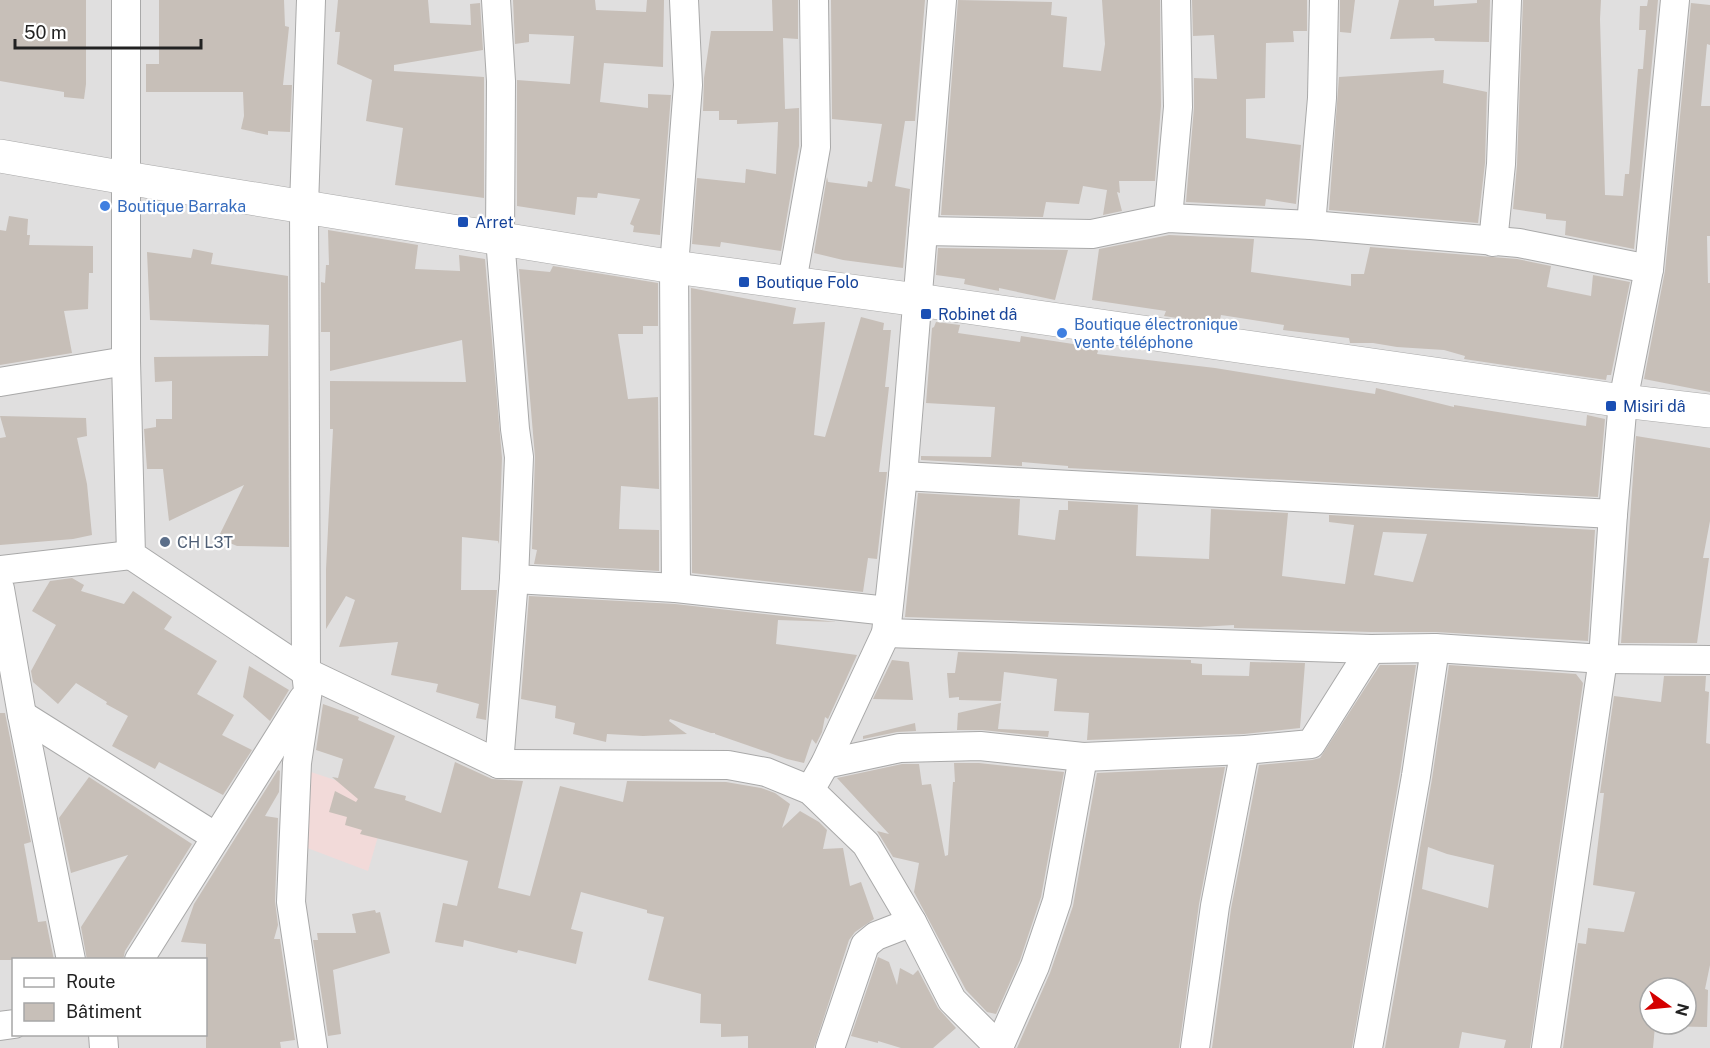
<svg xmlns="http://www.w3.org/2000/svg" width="1710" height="1048" font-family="'Public Sans',sans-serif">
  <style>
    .residential { fill: #e0dfdf; fill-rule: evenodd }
    .commercial { fill: #f2dad9 }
    .building { fill: #c7bfb8; fill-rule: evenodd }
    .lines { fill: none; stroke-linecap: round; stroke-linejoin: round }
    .minor-casing { stroke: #a9a9a9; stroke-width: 30 }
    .tertiary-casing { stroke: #a9a9a9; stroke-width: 34 }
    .minor { stroke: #fff; stroke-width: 28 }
    .tertiary { stroke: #fff; stroke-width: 33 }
    .shop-dot { fill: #3f7fe0; stroke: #fff; stroke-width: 2 }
    .transit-dot { fill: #1a4fb4; stroke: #fff; stroke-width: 2 }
    .service-dot { fill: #5c6f8a; stroke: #fff; stroke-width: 2 }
    .labels { text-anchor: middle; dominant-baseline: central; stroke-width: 4.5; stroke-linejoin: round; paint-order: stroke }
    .shop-label { font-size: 16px; fill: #366cbe; stroke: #fff; text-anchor: start }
    .transit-label { font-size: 16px; fill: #164399; stroke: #fff; text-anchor: start }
    .service-label { font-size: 16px; fill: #4e5e75; stroke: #fff; text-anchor: start }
  </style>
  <rect width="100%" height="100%" fill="#f2efe9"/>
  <path class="residential" d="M 0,0 L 1710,0 L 1710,1048 L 0,1048 ZM 14,960 L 206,960 L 206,1034 L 14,1034 ZM 1650,988 L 1686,988 L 1686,1024 L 1650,1024 Z"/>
  <path class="commercial" d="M 308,771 L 389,798 L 368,871 L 302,846 Z"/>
  <g class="building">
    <path d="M 0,0 L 86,0 L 86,84 L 84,99 L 64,97 L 64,92 L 0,81 Z"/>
    <path d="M 159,0 L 284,0 L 285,26 L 289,27 L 283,85 L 292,85 L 290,132 L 268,131 L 268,135 L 241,129 L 244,116 L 243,92 L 146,92 L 146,64 L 159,64 Z"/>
    <path d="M 338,0 L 428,0 L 430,23 L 471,25 L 470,4 L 480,3 L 483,50 L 394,65 L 394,71 L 484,77 L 484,198 L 395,185 L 403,128 L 366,121 L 372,80 L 337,64 L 340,32 L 335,32 Z"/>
    <path d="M 513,0 L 595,0 L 596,10 L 646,12 L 647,0 L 664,0 L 663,67 L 604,63 L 600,102 L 648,108 L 648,94 L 671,95 L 660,235 L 633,232 L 634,226 L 630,224 L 640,199 L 598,193 L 597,198 L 577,197 L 575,215 L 517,206 L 517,80 L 570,84 L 574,36 L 529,34 L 529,42 L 515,44 Z"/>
    <path d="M 772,0 L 798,0 L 798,39 L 783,38 L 785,109 L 799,108 L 799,146 L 781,251 L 721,242 L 720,247 L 692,244 L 697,178 L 745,183 L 746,169 L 776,174 L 778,122 L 737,124 L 737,120 L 719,120 L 719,111 L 703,111 L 704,78 L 711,31 L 773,31 Z"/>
    <path d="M 831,0 L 925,0 L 915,121 L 905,121 L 895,186 L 910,189 L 903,268 L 843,260 L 814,253 L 827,177 L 828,182 L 867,187 L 868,181 L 872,182 L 882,124 L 832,119 Z"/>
    <path d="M 958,0 L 1052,2 L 1051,15 L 1067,17 L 1063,67 L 1101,71 L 1105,44 L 1102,0 L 1160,0 L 1161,106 L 1155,181 L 1119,181 L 1120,193 L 1117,192 L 1122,211 L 1103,215 L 1107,190 L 1083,186 L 1079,204 L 1046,202 L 1043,217 L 941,215 Z"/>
    <path d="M 1192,0 L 1307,0 L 1307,31 L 1293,31 L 1294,42 L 1266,43 L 1265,98 L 1246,99 L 1246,138 L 1301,145 L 1296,204 L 1266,199 L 1265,206 L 1186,202 L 1194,108 L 1194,78 L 1217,79 L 1214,35 L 1193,36 Z"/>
    <path d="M 1340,0 L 1355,0 L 1351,33 L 1340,32 Z"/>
    <path d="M 1399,0 L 1434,0 L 1434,6 L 1477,3 L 1477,0 L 1490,0 L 1489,42 L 1435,41 L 1434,38 L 1390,39 Z"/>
    <path d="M 1523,0 L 1601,0 L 1600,19 L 1605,195 L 1623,196 L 1625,174 L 1629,174 L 1638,69 L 1643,69 L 1646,30 L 1639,30 L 1640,6 L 1647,6 L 1648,0 L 1658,0 L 1634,249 L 1565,235 L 1566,221 L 1546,219 L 1546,214 L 1513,209 L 1517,165 Z"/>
    <path d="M 1691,3 L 1710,5 L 1710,45 L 1707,44 L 1701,106 L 1710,106 L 1710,236 L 1707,236 L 1708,283 L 1710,283 L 1710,392 L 1644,379 L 1665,271 Z"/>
    <path d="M 1444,70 L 1443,83 L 1487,92 L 1485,163 L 1478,223 L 1329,210 L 1339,77 Z"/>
    <path d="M 9,216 L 28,219 L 27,235 L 30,235 L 29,245 L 93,246 L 93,273 L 89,273 L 88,309 L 64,311 L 72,353 L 0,365 L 0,230 L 6,231 Z"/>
    <path d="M 328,230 L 418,245 L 415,269 L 460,271 L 459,255 L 485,259 L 502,458 L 499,544 L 498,541 L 462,537 L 461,590 L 497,590 L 486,720 L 476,718 L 479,704 L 436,692 L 438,684 L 391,675 L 398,642 L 339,647 L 355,600 L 346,596 L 326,629 L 326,569 L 333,429 L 330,429 L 330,381 L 466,382 L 462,340 L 330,371 L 330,332 L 321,332 L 321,282 L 325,283 L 326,265 L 329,265 Z"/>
    <path d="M 1169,235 L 1254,239 L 1251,272 L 1351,286 L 1351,274 L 1364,274 L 1370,247 L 1517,259 L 1551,266 L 1547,287 L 1591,296 L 1593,275 L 1630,282 L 1611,375 L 1607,375 L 1606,380 L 1464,359 L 1465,356 L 1444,350 L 1397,347 L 1373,343 L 1350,343 L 1349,338 L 1283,330 L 1284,325 L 1221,315 L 1219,324 L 1196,321 L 1164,316 L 1166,311 L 1092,300 L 1099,249 Z"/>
    <path d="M 938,248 L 1068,250 L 1055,300 L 999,288 L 999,291 L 964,284 L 965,279 L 936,275 Z"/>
    <path d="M 193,249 L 213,253 L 211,264 L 288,276 L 289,547 L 237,546 L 218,538 L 244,485 L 169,521 L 163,469 L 147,469 L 144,429 L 156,427 L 156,419 L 172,419 L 172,381 L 155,382 L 154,357 L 268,356 L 269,325 L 150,320 L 147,252 L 191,258 Z"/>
    <path d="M 553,266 L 658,283 L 658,326 L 643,326 L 643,334 L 618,334 L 628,399 L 658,397 L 659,489 L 621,486 L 619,529 L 659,530 L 659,571 L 534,564 L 537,550 L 532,549 L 535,457 L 519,269 L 550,272 Z"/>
    <path d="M 691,288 L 796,308 L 793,324 L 825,322 L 814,435 L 825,437 L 861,317 L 884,323 L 883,330 L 891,330 L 885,387 L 889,387 L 879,472 L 887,472 L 877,559 L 868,558 L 863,592 L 692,573 Z"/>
    <path d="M 936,322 L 960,325 L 958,333 L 1020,342 L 1021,336 L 1099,348 L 1097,354 L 1215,368 L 1375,394 L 1376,388 L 1454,407 L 1454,405 L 1586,426 L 1587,415 L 1605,419 L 1598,497 L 1068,468 L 1068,466 L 1022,462 L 1022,466 L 921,460 L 921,456 L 991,457 L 995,407 L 926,403 L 932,328 L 934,327 Z"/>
    <path d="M 0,416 L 86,418 L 87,436 L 77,438 L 87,484 L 92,535 L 73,539 L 0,545 L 0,438 L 6,437 Z"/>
    <path d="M 1636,436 L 1710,448 L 1710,521 L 1703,558 L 1709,558 L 1697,643 L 1621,643 Z"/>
    <path d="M 918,493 L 1020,499 L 1018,535 L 1055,540 L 1059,510 L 1068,510 L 1068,501 L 1138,505 L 1136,556 L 1209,559 L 1211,509 L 1288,513 L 1282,576 L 1345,584 L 1354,525 L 1329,522 L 1329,515 L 1595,530 L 1588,641 L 1436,632 L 1371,632 L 1234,628 L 1234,625 L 1198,627 L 905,617 ZM 1383,532 L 1427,534 L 1413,582 L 1374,575 Z"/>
    <path d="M 72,578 L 84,585 L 81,591 L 124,604 L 133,591 L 172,617 L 164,629 L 217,661 L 197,694 L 234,715 L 222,735 L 252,750 L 223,795 L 159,762 L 155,769 L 112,746 L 128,716 L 106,704 L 107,702 L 76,683 L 58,704 L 33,682 L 31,671 L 56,625 L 32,611 L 50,581 Z"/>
    <path d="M 529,596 L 675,604 L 837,622 L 778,620 L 776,644 L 857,655 L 828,719 L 825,717 L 822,732 L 816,744 L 812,739 L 804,763 L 787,759 L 715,734 L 715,733 L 711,733 L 670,719 L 669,721 L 687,734 L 643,736 L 607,734 L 606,742 L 573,734 L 575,723 L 555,718 L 556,706 L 521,699 Z"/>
    <path d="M 958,652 L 1191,660 L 1191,663 L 1202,664 L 1202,675 L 1249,676 L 1250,662 L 1305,663 L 1300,728 L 1244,734 L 1087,740 L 1089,713 L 1054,711 L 1057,679 L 1004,672 L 1001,701 L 959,700 L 959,697 L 949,698 L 947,673 L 955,673 Z"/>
    <path d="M 892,660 L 909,662 L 913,700 L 873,699 Z"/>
    <path d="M 1380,665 L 1416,665 L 1400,773 L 1352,1048 L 1212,1048 L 1231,909 L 1259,765 L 1312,760 L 1320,758 Z"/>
    <path d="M 1449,665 L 1576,674 L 1583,683 L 1530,1048 L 1504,1048 L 1506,1040 L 1462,1032 L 1459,1048 L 1385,1048 L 1432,779 ZM 1428,847 L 1447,854 L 1494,865 L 1488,908 L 1422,889 Z"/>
    <path d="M 249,666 L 289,690 L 270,721 L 243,697 Z"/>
    <path d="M 1664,676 L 1706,676 L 1705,691 L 1709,692 L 1706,743 L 1710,744 L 1710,965 L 1705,989 L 1708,990 L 1707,1027 L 1655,1026 L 1653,1048 L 1563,1048 L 1578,943 L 1586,944 L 1588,928 L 1624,932 L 1635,892 L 1593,885 L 1604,793 L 1600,793 L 1614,696 L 1661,702 ZM 1650,988 L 1686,988 L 1686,1024 L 1650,1024 Z"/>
    <path d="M 1001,703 L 998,729 L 1049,731 L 1048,737 L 982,730 L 957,730 L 958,713 Z"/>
    <path d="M 323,704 L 359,717 L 358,720 L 395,736 L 374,788 L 406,796 L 405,800 L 441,813 L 455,762 L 492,779 L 523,781 L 498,888 L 530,896 L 560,786 L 623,802 L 627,781 L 726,782 L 761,788 L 775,793 L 790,804 L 782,828 L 800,811 L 819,822 L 827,830 L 823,849 L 843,848 L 850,886 L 861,882 L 874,919 L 855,932 L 849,940 L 814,1048 L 748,1048 L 748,1036 L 721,1037 L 721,1024 L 700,1023 L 701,994 L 648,980 L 664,917 L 647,913 L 647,910 L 581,892 L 571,929 L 583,932 L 576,964 L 518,950 L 517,953 L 464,940 L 463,947 L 435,942 L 443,903 L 457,906 L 468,861 L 360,834 L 362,830 L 345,825 L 347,817 L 329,812 L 335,791 L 356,802 L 358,799 L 332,777 L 338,778 L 343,759 L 316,750 Z"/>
    <path d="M 0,713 L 5,713 L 31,842 L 24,844 L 38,922 L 46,921 L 54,960 L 0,960 Z"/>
    <path d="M 915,723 L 916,731 L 897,732 L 863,739 L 863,736 Z"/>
    <path d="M 954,763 L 979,763 L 1064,772 L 1041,897 L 1020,960 L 996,1014 L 987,1012 L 966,990 L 914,892 L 919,863 L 893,857 L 877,831 L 889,834 L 837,778 L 902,764 L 919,764 L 922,785 L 931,784 L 945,856 L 948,855 L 953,782 L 955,782 Z"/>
    <path d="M 1225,767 L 1199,904 L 1179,1048 L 1017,1048 L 1050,973 L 1073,906 L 1097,773 Z"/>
    <path d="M 278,770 L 280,771 L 279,792 L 265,816 L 278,818 L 275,901 L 278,925 L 274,939 L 280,939 L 295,1040 L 280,1042 L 281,1048 L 206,1048 L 206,944 L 181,942 L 194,904 Z"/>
    <path d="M 89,777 L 192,844 L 125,951 L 123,960 L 87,960 L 81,927 L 128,855 L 71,873 L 59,818 Z"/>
    <path d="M 375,910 L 376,913 L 380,912 L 390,953 L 333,970 L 341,1034 L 328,1036 L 313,940 L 318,940 L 317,933 L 356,933 L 352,914 Z"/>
    <path d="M 878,957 L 889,962 L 897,985 L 900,968 L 913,975 L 918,970 L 938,1008 L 956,1028 L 933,1048 L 901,1048 L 878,1041 L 878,1043 L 851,1036 Z"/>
  </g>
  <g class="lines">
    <g class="minor-casing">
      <g id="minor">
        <path d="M 126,0 L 126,361 L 131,555 L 306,672 L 499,764 L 728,765 L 766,772 L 810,790 L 866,844 L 912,922 L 952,1000 L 1000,1048"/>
        <path d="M 311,0 L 304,206 L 306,672 L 308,690 L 297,763 L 291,902 L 313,1048"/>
        <path d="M 496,0 L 501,81 L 500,238 L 515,429 L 519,457 L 514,579 L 499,764"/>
        <path d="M 1168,218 L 1178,107 L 1176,0"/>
        <path d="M 1311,225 L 1322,98 L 1324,0"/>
        <path d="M 923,231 L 1092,234 L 1168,218 L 1311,225 L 1519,243 L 1649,269"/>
        <path d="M 1493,242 L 1501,164 L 1507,0"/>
        <path d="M 792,282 L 816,147 L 814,0"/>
        <path d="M 0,382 L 126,361"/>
        <path d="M 903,476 L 1613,514"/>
        <path d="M 0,570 L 131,555"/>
        <path d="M 514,579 L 676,588 L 888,611"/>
        <path d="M 676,588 L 674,267 L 688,85 L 684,0"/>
        <path d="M 0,589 L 22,715 L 71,960"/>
        <path d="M 886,633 L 1371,649 L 1435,648 L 1603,659 L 1710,660"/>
        <path d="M 22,715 L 216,837"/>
        <path d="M 825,764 L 900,748 L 980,746 L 1083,757 L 1245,750 L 1311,744 L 1371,649"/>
        <path d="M 810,790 L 825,764 L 886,633 L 903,476 L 942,0"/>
        <path d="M 139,960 L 303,699"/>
        <path d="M 0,1026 L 14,1024"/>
        <path d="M 103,1034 L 104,1048"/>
        <path d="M 999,1047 L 1035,966 L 1057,901 L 1083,757"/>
        <path d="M 830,1048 L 865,945 L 876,936 L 912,922"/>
        <path d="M 1195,1048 L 1215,906 L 1245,750"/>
        <path d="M 1368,1048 L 1416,776 L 1435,648"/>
        <path d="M 1546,1048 L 1603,659 L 1613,514 L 1623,401 L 1649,269 L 1675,0"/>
      </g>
    </g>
    <g class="tertiary-casing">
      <path id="tertiary" d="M 0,156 L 126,178 L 674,267 L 918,300 L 1623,401 L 1710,411"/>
    </g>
    <use href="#minor" class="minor"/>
    <use href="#tertiary" class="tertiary"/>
  </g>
  <g class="shop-dot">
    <circle cx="105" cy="206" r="6"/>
    <circle cx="1062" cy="333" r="6"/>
  </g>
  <g class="transit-dot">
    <rect x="457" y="216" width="12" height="12" rx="3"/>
    <rect x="738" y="276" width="12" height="12" rx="3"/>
    <rect x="920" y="308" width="12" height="12" rx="3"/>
    <rect x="1605" y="400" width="12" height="12" rx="3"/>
  </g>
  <circle class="service-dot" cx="165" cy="542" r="6"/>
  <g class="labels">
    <g class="shop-label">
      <text x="117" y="206">Boutique Barraka</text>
      <text x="1074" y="324">Boutique électronique<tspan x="1074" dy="18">vente téléphone</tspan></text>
    </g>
    <g class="transit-label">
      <text x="475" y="222">Arret</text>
      <text x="756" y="282">Boutique Folo</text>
      <text x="938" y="314">Robinet dâ</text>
      <text x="1623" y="406">Misiri dâ</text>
    </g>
    <g class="service-label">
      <text x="177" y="542">CH L3T</text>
    </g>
  </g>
  <rect x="12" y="958" width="195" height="78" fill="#ffffff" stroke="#a7a7a7" stroke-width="1.5"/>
  <rect x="24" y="978" width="30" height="9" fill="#ffffff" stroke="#a7a7a7" stroke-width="1.5"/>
  <text x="66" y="988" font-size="18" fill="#222222">Route</text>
  <rect x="24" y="1003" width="30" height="18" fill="#c7bfb8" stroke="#a7a7a7" stroke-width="1.5"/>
  <text x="66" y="1018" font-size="18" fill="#222222">Bâtiment</text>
  <g transform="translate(1668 1006) rotate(105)"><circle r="28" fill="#ffffff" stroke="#a7a7a7" stroke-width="1.5"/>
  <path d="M0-4.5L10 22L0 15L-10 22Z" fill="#d40000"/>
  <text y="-9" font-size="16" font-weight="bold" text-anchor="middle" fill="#222222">N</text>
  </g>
  <path d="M15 39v9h186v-9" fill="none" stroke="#222222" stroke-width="3"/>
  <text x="24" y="39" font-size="18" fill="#222222" stroke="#ffffff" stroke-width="4.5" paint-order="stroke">50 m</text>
</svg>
